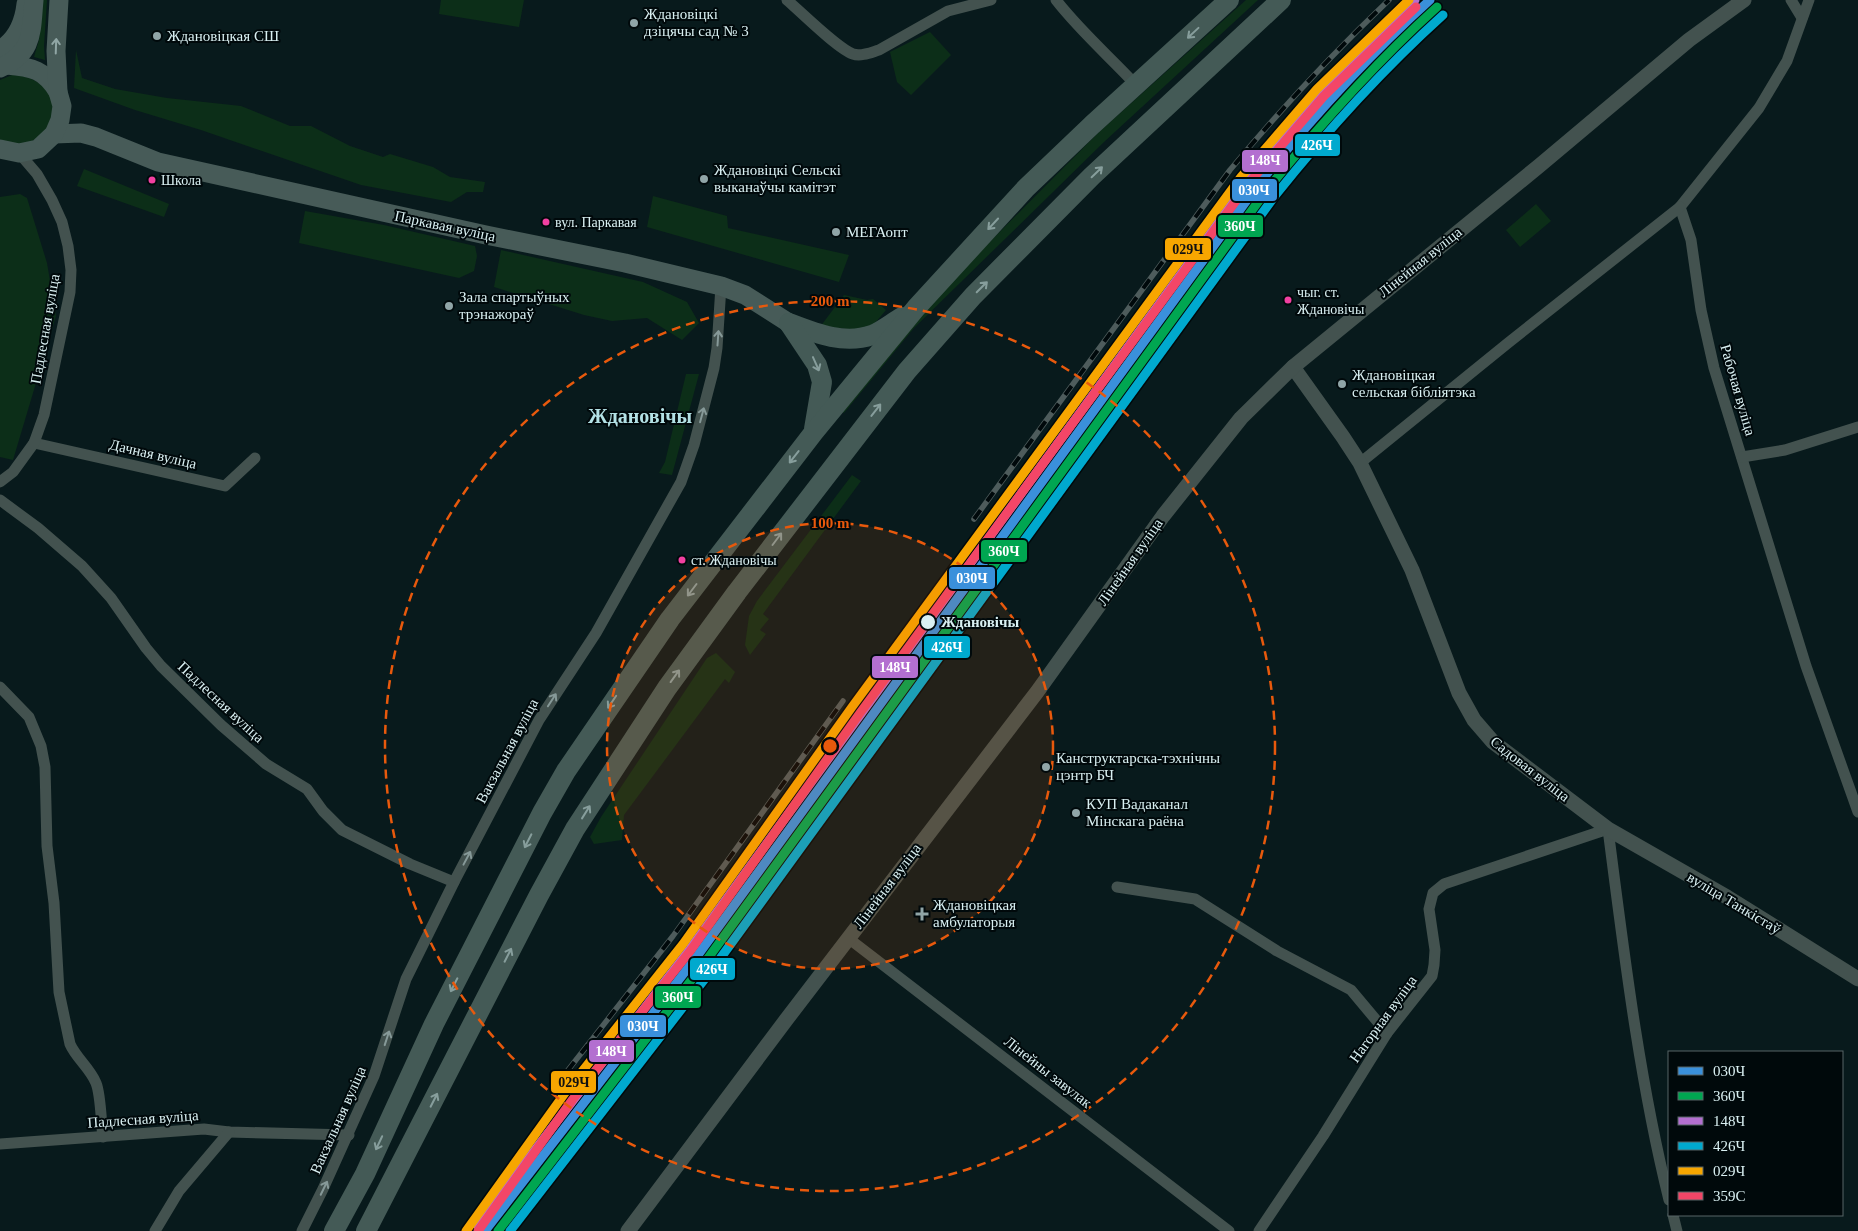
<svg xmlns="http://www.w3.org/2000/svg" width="1858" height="1231" font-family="'Times New Roman',serif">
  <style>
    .green { fill: #0c2e18 }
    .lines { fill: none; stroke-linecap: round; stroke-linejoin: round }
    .minor { stroke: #43524f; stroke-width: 11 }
    .tertiary { stroke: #43524f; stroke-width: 15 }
    .primary { stroke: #475b58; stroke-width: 19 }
    .trunk { stroke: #445a56; stroke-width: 20 }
    .rail-casing { stroke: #4e5c5c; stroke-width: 5.5 }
    .rail { stroke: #00090b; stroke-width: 4; stroke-dasharray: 11; stroke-linecap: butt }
    .rail-1-casing { stroke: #00090b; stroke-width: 12 }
    .rail-2-casing { stroke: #00090b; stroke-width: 12 }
    .rail-3-casing { stroke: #00090b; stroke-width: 12 }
    .rail-4-casing { stroke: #00090b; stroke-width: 12 }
    .rail-5-casing { stroke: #00090b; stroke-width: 12 }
    .rail-6-casing { stroke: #00090b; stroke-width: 12 }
    .rail-1 { stroke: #3a90db; stroke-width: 9 }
    .rail-2 { stroke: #00a651; stroke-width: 9 }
    .rail-3 { stroke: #b36fd0; stroke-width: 9 }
    .rail-4 { stroke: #00a9ce; stroke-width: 9 }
    .rail-5 { stroke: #f7a600; stroke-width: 9 }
    .rail-6 { stroke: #f34667; stroke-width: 9 }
    .oneway { stroke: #879e9c }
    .oneway2 { stroke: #90a6a5 }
    .oneway3 { stroke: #869998 }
    .ring { fill: none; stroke: #e8590c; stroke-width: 2.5; stroke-dasharray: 9 6 }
    .poi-dot { fill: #90a5a7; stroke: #00090b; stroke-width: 2 }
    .bus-dot { fill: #f240a1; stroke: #00090b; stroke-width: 2 }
    .stop-dot { fill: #d9f0f2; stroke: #00090b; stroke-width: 2 }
    .labels { text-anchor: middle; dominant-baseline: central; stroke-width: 4; stroke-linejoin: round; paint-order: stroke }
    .bus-label { font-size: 14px; fill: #d9f0f2; stroke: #00090b; text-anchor: start }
    .poi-label { font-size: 15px; fill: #d9f0f2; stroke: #00090b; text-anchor: start }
    .street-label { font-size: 15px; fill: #d9f0f2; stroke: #00090b }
    .stop-label { font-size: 15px; font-weight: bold; fill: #d9f0f2; stroke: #00090b; text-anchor: start }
    .district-label { font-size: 20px; font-weight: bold; fill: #b3e1e5; stroke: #00090b }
    .centre { fill: #e8590c; stroke: #00090b; stroke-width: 2.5 }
    .ring-label { font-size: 15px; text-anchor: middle; font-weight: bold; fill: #e8590c; stroke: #00090b; stroke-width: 4; stroke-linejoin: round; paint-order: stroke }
    .line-badge { stroke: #00090b; stroke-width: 2 }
    .badge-label { font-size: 14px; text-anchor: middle; font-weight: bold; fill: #fff }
    .pale-badge-label { font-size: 14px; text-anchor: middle; font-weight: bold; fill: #111 }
  </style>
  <rect width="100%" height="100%" fill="#081a1c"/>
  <g class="green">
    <path d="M 42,0 L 47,0 L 44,46 L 45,60 L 34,57 L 39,40 Z"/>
    <path d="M 441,0 L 524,0 L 519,27 L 439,14 Z"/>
    <path d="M 1246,0 L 1258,0 L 1104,142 L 914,328 L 844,413 L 839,409 L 902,330 L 1098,133 Z"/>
    <path d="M 930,32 L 951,55 L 911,95 L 897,82 L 890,52 Z"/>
    <path d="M 76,50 L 82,78 L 115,89 L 167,98 L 241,106 L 290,126 L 311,126 L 350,146 L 383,157 L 390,154 L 433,167 L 450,177 L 485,182 L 483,192 L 467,192 L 451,202 L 361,185 L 201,130 L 135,110 L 74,88 Z"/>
    <path d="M 12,75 C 41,75 64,99 48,127 C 44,134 41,137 34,140 C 31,142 27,145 23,145 C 16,146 7,142 0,141 L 0,80 Z"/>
    <path d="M 84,169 L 169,204 L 164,217 L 77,186 Z"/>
    <path d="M 20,194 L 27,198 L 47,263 L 56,316 L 13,460 L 0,457 L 0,197 Z"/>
    <path d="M 653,196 L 727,216 L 728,228 L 849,255 L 839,282 L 647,227 Z"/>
    <path d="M 1536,204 L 1551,221 L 1520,247 L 1506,230 Z"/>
    <path d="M 305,211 L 384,225 L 475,246 L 477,256 L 474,271 L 459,278 L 299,243 Z"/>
    <path d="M 501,250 L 643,282 L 687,302 L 699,323 L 682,340 L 647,318 L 612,321 L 584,315 L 494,287 Z"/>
    <path d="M 844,295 L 867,300 L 873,299 L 886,310 L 875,323 L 861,330 L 820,327 Z"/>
    <path d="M 686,374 L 699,374 L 672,475 L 659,473 L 665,462 Z"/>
    <path d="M 852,475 L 861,481 L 763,614 L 769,619 L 760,630 L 766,634 L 750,655 L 745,645 L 749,616 L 757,601 Z"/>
    <path d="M 716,653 L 735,672 L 729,683 L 725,679 L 624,815 L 622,840 L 594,844 L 590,837 L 601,817 L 707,658 Z"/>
  </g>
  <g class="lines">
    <g class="minor">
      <path d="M 787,0 C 801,12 838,49 853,54 C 861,57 872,52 879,50 L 948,11 L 991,0"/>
      <path d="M 1056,0 C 1080,31 1110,57 1136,85"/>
      <path d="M 1791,0 L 1802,18"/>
      <path d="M 1809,0 L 1787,61 L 1759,108 L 1680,207 L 1691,240 L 1701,310 L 1714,368 L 1806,666 L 1858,812"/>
      <path d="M 34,443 L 225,486 L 255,458"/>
      <path d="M 1742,457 L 1785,450 L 1858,427"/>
      <path d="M 1360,463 L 1508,343 L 1680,207"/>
      <path d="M 0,482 L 13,472 L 34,443 L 44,415 L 70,292 L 71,270 L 68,246 L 62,222 L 52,200 L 37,174 L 19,153"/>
      <path d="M 0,500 L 38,528 L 82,566 L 111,598 L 146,648 L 161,666 L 221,725 L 266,764 L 307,789 L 323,811 L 342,830 L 410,864 L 454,882"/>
      <path d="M 0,687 L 29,717 L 41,746 L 45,767 L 47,846 L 54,903 L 59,992 L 70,1044 C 76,1058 90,1068 96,1083 C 101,1095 101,1123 103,1137"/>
      <path d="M 1117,887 L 1195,899 L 1277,951 L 1351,990 L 1387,1033"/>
      <path d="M 848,938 L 1229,1231"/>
      <path d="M 0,1144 L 204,1129 L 229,1132 L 349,1135"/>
      <path d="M 1673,1215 L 1677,1231"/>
      <path d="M 155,1231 L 179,1191 L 229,1132"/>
      <path d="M 302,1231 L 323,1189 L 374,1076 L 406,979 L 454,882 L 539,720 L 596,633 L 681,482 L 694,445 L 714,368 L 717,348 L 721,286"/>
      <path d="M 1259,1231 L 1323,1136 L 1387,1033 L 1432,976 L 1434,965 L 1435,950 L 1429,909 L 1433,893 L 1444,884 L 1608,829 C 1624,953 1639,1079 1669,1200"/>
    </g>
    <g class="tertiary">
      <path d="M 1293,367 L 1343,437 L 1360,463 L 1412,570 L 1459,693 L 1474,720 L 1493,742 L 1608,829 L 1727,897 L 1858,979"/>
      <path d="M 628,1231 L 786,1020 L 1037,692 L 1163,516 L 1241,418 L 1293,367 L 1539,166 L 1689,40 L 1744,0"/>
    </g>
    <g class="primary">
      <path d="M 0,50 C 16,40 24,22 26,4"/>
      <path d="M 7,65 C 32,67 45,70 58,92"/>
      <path d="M 0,68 C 34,53 31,32 34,0"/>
      <path d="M 54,134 L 81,133 L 96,137 L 158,162 L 486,235 L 625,263 L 721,286 L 745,295 L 789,323"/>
      <path d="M 0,149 L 19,153 L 38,149 L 54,134 L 60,120 L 62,106 L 58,92 L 56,51 L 59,0"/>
    </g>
    <g class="trunk">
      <path d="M 789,323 C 815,333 844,345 872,335 C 882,331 893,322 902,317"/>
      <path d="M 789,323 L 817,365 L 822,382 L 814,429"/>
      <path d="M 334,1231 L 365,1174 L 434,1024 L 542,813 L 566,771 L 670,619 L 814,432 L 916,308 L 1026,188 L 1092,125 L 1229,0"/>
      <path d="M 366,1231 L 539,895 L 575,829 L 667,688 L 737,592 L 907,371 L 973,296 L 1092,176 L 1281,0"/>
    </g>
    <g class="rail-casing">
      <g id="rail">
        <path d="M 974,519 L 1230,170 C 1280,110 1332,54 1389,0"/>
        <path d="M 554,1088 L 673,936 L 843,701"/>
      </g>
    </g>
    <use href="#rail" class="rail"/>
    <g class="rail-1-casing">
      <path id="rail-1" d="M 485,1231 L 698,955 L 1258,185 C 1311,119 1367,57 1430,0"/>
    </g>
    <g class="rail-2-casing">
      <path id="rail-2" d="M 498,1231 L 706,961 L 1266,191 C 1319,126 1374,64 1437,7"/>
    </g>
    <g class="rail-3-casing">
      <path id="rail-3" d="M 477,1225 L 690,949 L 1250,179 C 1301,116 1355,55 1415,0"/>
    </g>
    <g class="rail-4-casing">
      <path id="rail-4" d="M 510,1231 L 714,967 L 1274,197 C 1326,132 1381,71 1443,15"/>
    </g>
    <g class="rail-5-casing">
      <path id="rail-5" d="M 466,1231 L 565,1093 L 683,944 L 852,707 L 1241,177 L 1317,89 L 1409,0"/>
    </g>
    <g class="rail-6-casing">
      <path id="rail-6" d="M 478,1231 L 573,1099 L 691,950 L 860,713 L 1249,183 L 1324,96 L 1416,7"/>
    </g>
    <use href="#rail-1" class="rail-1"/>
    <use href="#rail-2" class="rail-2"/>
    <use href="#rail-3" class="rail-3"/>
    <use href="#rail-4" class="rail-4"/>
    <use href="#rail-5" class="rail-5"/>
    <use href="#rail-6" class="rail-6"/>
  </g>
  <defs><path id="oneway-shaft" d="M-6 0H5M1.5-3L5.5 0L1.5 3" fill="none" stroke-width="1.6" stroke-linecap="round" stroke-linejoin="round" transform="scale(1.25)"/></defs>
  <g class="oneway">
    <use href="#oneway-shaft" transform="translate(1193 33) rotate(137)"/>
    <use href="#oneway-shaft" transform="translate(1097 172) rotate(-44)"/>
    <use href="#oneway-shaft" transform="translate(993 224) rotate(133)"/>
    <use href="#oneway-shaft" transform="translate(982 287) rotate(-45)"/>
    <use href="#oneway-shaft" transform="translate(816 364) rotate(66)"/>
    <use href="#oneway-shaft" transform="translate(876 410) rotate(-52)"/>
    <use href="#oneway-shaft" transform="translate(794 457) rotate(128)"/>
    <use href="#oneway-shaft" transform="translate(777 539) rotate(-53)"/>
    <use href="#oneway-shaft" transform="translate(692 590) rotate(127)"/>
    <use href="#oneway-shaft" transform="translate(675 676) rotate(-54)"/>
    <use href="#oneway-shaft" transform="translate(612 702) rotate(124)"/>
    <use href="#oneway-shaft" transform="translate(586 812) rotate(-58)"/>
    <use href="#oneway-shaft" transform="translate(528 841) rotate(117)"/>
    <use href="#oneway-shaft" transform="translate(508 955) rotate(-63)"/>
    <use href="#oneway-shaft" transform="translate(454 985) rotate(117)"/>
    <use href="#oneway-shaft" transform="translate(434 1100) rotate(-63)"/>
    <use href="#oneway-shaft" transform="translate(379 1143) rotate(115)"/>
  </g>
  <use class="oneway2" href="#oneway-shaft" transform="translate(56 46) rotate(-88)"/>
  <g class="oneway3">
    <use href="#oneway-shaft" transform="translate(718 338) rotate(-86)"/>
    <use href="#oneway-shaft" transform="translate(702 415) rotate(-75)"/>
    <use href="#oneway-shaft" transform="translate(552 700) rotate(-57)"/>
    <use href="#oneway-shaft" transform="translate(467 858) rotate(-62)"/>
    <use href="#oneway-shaft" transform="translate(387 1038) rotate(-72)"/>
    <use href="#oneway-shaft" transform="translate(324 1188) rotate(-64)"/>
  </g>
  <circle cx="830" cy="746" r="223" fill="#e8590c" fill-opacity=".12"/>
  <g class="ring">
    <circle cx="830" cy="746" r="223"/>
    <circle cx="830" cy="746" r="445"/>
  </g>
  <g class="poi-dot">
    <circle cx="634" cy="23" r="5"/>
    <circle cx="157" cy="36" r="5"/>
    <circle cx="704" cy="179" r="5"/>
    <circle cx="836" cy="232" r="5"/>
    <circle cx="449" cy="306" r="5"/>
    <circle cx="1342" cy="384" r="5"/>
    <circle cx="1046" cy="767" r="5"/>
    <circle cx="1076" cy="813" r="5"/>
    <path d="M919.5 906.5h5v5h5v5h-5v5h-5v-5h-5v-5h5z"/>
  </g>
  <g class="bus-dot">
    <circle cx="152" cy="180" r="4.5"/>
    <circle cx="546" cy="222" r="4.5"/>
    <circle cx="1288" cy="300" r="4.5"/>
    <circle cx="682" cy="560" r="4.5"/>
  </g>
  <circle class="stop-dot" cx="928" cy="622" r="8"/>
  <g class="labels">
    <g class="bus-label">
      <text x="161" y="180">Школа</text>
      <text x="555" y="222">вул. Паркавая</text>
      <text x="1297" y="292">чыг. ст.<tspan x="1297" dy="17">Ждановічы</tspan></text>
      <text x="691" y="560">ст. Ждановічы</text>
    </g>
    <g class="poi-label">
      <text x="644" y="14">Ждановіцкі<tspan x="644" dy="17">дзіцячы сад № 3</tspan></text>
      <text x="167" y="36">Ждановіцкая СШ</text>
      <text x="714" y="170">Ждановіцкі Сельскі<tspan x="714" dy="17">выканаўчы камітэт</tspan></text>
      <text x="846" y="232">МЕГАопт</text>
      <text x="459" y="297">Зала спартыўных<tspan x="459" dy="17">трэнажораў</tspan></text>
      <text x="1352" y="375">Ждановіцкая<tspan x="1352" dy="17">сельская бібліятэка</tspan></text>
      <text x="1056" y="758">Канструктарска-тэхнічны<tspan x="1056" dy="17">цэнтр БЧ</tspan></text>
      <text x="1086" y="804">КУП Вадаканал<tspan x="1086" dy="17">Мінскага раёна</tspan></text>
      <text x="933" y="905">Ждановіцкая<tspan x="933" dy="17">амбулаторыя</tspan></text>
    </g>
    <g class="street-label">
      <text transform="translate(445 226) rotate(12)">Паркавая вуліца</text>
      <text transform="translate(1420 262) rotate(-39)">Лінейная вуліца</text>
      <text transform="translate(45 329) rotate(-80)">Падлесная вуліца</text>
      <text transform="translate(1738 390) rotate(74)">Рабочая вуліца</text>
      <text transform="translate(153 454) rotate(13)">Дачная вуліца</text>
      <text transform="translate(1130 562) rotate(-55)">Лінейная вуліца</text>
      <text transform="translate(221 702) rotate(43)">Падлесная вуліца</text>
      <text transform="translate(507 751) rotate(-62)">Вакзальная вуліца</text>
      <text transform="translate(1530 769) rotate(38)">Садовая вуліца</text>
      <text transform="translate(887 886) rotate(-53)">Лінейная вуліца</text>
      <text transform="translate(1734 903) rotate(31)">вуліца Танкістаў</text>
      <text transform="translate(1383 1019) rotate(-54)">Нагорная вуліца</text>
      <text transform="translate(1048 1072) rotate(38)">Лінейны завулак</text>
      <text transform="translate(143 1119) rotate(-4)">Падлесная вуліца</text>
      <text transform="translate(338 1120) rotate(-66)">Вакзальная вуліца</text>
    </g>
    <g class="stop-label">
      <text x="941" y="622">Ждановічы</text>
    </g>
    <g class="district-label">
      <text x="640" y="416">Ждановічы</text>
    </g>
  </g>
  <circle cx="830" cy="746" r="8" class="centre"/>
  <g class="ring-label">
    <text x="830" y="306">200 m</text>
    <text x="830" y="528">100 m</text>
  </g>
  <g class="line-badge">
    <rect x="1294" y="133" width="47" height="24" rx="5" fill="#00a9ce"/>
    <rect x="1241" y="149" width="48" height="24" rx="5" fill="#b36fd0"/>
    <rect x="1231" y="178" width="47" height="24" rx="5" fill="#3a90db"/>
    <rect x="1217" y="214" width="47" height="24" rx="5" fill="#00a651"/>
    <rect x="1164" y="237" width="48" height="24" rx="5" fill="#f7a600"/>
    <rect x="980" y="539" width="48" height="24" rx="5" fill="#00a651"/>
    <rect x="948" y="566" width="48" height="24" rx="5" fill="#3a90db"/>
    <rect x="923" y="635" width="48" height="24" rx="5" fill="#00a9ce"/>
    <rect x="871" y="655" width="48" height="24" rx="5" fill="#b36fd0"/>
    <rect x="689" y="957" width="47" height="24" rx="5" fill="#00a9ce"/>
    <rect x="654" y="985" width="48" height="24" rx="5" fill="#00a651"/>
    <rect x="619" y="1014" width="48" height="24" rx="5" fill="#3a90db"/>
    <rect x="588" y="1039" width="47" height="24" rx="5" fill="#b36fd0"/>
    <rect x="550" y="1070" width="47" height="24" rx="5" fill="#f7a600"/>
  </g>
  <g class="badge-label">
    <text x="1317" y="150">426Ч</text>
    <text x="1265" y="165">148Ч</text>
    <text x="1254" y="195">030Ч</text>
    <text x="1240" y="231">360Ч</text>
    <text x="1004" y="556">360Ч</text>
    <text x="972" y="583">030Ч</text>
    <text x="947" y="652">426Ч</text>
    <text x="895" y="672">148Ч</text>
    <text x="712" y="974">426Ч</text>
    <text x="678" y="1002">360Ч</text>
    <text x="643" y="1031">030Ч</text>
    <text x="611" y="1056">148Ч</text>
  </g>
  <g class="pale-badge-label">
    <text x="1188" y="254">029Ч</text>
    <text x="574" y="1087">029Ч</text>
  </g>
  <rect x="1668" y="1051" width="175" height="165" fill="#00090b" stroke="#576567"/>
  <rect x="1678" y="1067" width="25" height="8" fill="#3a90db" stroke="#576567"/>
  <text x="1713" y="1076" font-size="15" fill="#d9f0f2">030Ч</text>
  <rect x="1678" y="1092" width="25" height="8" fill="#00a651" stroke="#576567"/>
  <text x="1713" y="1101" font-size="15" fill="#d9f0f2">360Ч</text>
  <rect x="1678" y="1117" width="25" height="8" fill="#b36fd0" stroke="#576567"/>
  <text x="1713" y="1126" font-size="15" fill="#d9f0f2">148Ч</text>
  <rect x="1678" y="1142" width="25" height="8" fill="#00a9ce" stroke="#576567"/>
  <text x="1713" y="1151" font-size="15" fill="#d9f0f2">426Ч</text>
  <rect x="1678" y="1167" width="25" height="8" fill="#f7a600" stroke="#576567"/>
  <text x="1713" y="1176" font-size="15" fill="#d9f0f2">029Ч</text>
  <rect x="1678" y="1192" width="25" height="8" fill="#f34667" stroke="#576567"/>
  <text x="1713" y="1201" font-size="15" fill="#d9f0f2">359С</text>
</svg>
